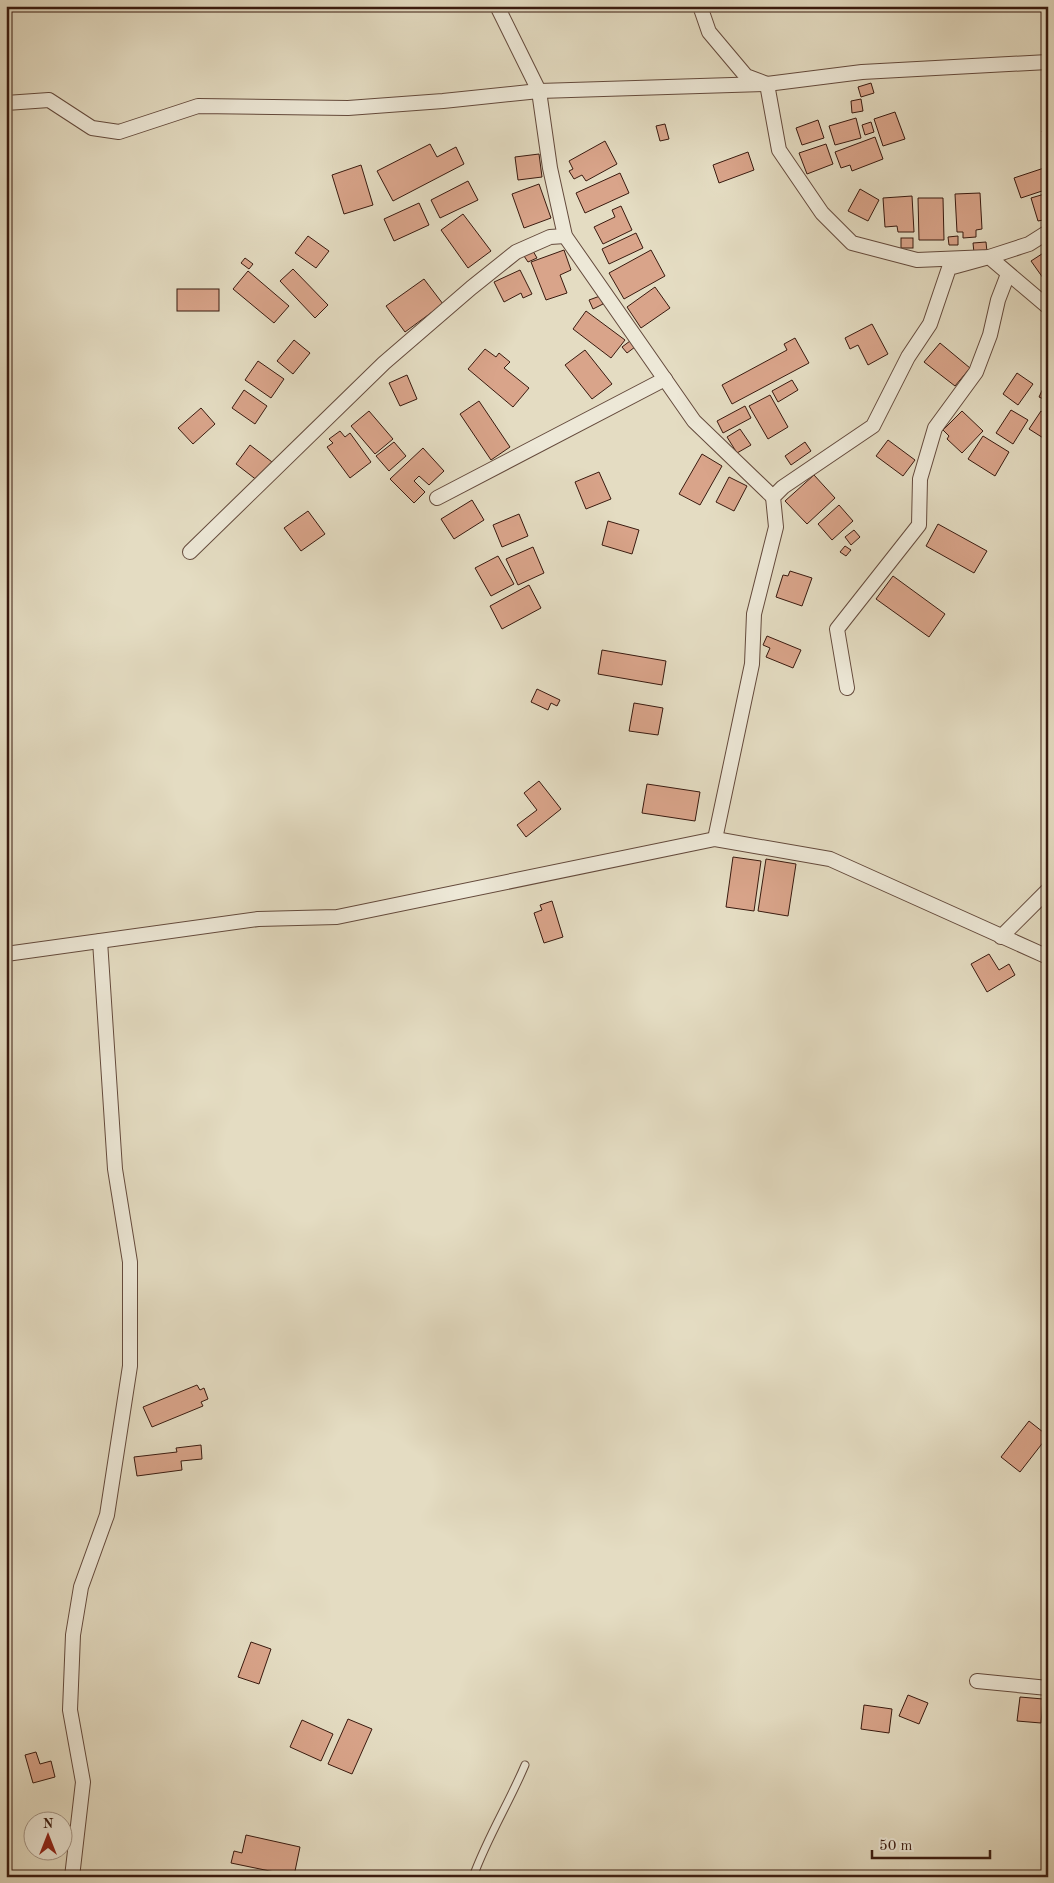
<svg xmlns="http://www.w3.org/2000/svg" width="1054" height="1883" font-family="'Old Standard TT',serif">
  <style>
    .building { fill: #d9a48a; stroke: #391a0f }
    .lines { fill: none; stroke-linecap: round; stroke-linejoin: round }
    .lane-casing { stroke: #644a3c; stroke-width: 9 }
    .street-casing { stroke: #644a3c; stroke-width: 16 }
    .lane { stroke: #ede8d7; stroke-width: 7 }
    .street { stroke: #ede8d7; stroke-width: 14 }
  </style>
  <rect width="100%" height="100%" fill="#e4dcc2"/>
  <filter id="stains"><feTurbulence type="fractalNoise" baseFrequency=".004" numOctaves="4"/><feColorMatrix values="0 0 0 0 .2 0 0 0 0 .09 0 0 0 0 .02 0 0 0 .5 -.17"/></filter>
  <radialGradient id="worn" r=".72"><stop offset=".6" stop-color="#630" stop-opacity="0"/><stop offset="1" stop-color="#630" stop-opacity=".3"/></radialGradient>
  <g class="building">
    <path d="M 871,83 L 874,93 L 861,97 L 858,87 Z"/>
    <path d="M 861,99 L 863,111 L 852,113 L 851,101 Z"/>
    <path d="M 895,112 L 905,139 L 883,146 L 874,119 Z"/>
    <path d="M 856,118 L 861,138 L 835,145 L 829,126 Z"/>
    <path d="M 818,120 L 824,138 L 802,145 L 796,128 Z"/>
    <path d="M 871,122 L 874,132 L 865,135 L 862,125 Z"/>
    <path d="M 665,124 L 669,139 L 660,141 L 656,126 Z"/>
    <path d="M 1048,129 L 1048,146 L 1042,131 Z"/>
    <path d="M 875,137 L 883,159 L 852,171 L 850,165 L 841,168 L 835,152 Z"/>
    <path d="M 605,141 L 617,164 L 586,181 L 582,175 L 574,179 L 569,171 L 573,169 L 569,161 Z"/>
    <path d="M 430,144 L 437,157 L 456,147 L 464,164 L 393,201 L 377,171 Z"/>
    <path d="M 826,144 L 833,164 L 807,174 L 799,153 Z"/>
    <path d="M 748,152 L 754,170 L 719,183 L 713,165 Z"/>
    <path d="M 539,154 L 542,177 L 518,180 L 515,157 Z"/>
    <path d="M 361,165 L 373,205 L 344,214 L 332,175 Z"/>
    <path d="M 1044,168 L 1048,179 L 1048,189 L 1021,198 L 1014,178 Z"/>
    <path d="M 620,173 L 629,193 L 585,213 L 576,193 Z"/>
    <path d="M 468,181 L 478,200 L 440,218 L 431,200 Z"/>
    <path d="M 539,184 L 551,218 L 524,228 L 512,194 Z"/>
    <path d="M 860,189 L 879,200 L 868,221 L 848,211 Z"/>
    <path d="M 980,193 L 982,229 L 976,230 L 976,237 L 963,238 L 963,232 L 957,232 L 955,194 Z"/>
    <path d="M 1048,193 L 1048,219 L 1038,221 L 1031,198 Z"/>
    <path d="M 912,196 L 914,232 L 898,232 L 897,226 L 885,227 L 883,198 Z"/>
    <path d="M 918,198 L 943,198 L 944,240 L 919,240 Z"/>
    <path d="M 419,203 L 429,225 L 394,241 L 384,219 Z"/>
    <path d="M 621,206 L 632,230 L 603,244 L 594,227 L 615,217 L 612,210 Z"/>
    <path d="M 463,214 L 491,251 L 468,268 L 441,230 Z"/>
    <path d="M 636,233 L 643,248 L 609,264 L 602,249 Z"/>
    <path d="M 308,236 L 329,251 L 316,268 L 295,253 Z"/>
    <path d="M 958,236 L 958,245 L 949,245 L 948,237 Z"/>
    <rect x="901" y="238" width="12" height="10"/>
    <path d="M 986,242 L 987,252 L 974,253 L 973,243 Z"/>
    <path d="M 564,250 L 571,270 L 560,275 L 567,293 L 546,300 L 531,262 Z"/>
    <path d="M 651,250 L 665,276 L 624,299 L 609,273 Z"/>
    <path d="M 1048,250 L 1048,285 L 1031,261 Z"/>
    <path d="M 533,251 L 537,258 L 528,262 L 524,256 Z"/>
    <path d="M 245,258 L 253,264 L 249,269 L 241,263 Z"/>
    <path d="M 293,269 L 328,305 L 315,318 L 280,281 Z"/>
    <path d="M 520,270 L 532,294 L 523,298 L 521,293 L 504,302 L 494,282 Z"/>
    <path d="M 248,271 L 289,306 L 274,323 L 233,289 Z"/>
    <path d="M 424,279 L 443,304 L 405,332 L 386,306 Z"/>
    <path d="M 655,287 L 670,308 L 641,328 L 627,307 Z"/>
    <rect x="177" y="289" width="42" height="22"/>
    <path d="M 600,296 L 603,304 L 593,309 L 589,300 Z"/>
    <path d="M 586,311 L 625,340 L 611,358 L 573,329 Z"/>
    <path d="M 872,324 L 888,354 L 868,365 L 858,345 L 850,349 L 845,338 Z"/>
    <path d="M 795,338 L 809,363 L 732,404 L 722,385 L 787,350 L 784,344 Z"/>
    <path d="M 294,340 L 310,353 L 293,374 L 277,361 Z"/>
    <path d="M 630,341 L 635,347 L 627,353 L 622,347 Z"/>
    <path d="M 940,343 L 970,368 L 955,386 L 924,362 Z"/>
    <path d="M 485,349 L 496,357 L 499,353 L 510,362 L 504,368 L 529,388 L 513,407 L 468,369 Z"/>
    <path d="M 585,350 L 612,384 L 592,399 L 565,365 Z"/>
    <path d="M 258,361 L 284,379 L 271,398 L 245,380 Z"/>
    <path d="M 1017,373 L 1033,384 L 1018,405 L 1003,394 Z"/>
    <path d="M 407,375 L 417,399 L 400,406 L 389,383 Z"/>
    <path d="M 1048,378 L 1048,401 L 1039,397 Z"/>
    <path d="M 792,380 L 798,390 L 778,402 L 772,391 Z"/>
    <path d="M 244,390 L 267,406 L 255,424 L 232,408 Z"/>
    <path d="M 770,395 L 788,427 L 768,439 L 749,406 Z"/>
    <path d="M 479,401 L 510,447 L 491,460 L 460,414 Z"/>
    <path d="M 745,406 L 751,418 L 723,433 L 717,421 Z"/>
    <path d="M 201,408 L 215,424 L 193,444 L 178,428 Z"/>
    <path d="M 1011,410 L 1028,420 L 1013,444 L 996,433 Z"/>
    <path d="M 369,411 L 393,439 L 375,454 L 351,426 Z"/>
    <path d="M 962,411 L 983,431 L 962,453 L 947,439 L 949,436 L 943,430 Z"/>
    <path d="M 1041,411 L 1048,416 L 1048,441 L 1029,429 Z"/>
    <path d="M 740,429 L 751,445 L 737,453 L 727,437 Z"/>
    <path d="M 340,431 L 345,437 L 350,433 L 371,462 L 350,478 L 327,447 L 333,443 L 329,439 Z"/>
    <path d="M 983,436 L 1009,452 L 995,476 L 968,459 Z"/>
    <path d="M 888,440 L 915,460 L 903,476 L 876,456 Z"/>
    <path d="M 394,442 L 406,456 L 389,471 L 376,456 Z"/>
    <path d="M 805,442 L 811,451 L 791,465 L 785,456 Z"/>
    <path d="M 250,445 L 272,462 L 258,481 L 236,464 Z"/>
    <path d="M 423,448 L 444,471 L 429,485 L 419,476 L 414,481 L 425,492 L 414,503 L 390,479 Z"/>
    <path d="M 702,454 L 722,466 L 700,505 L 679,494 Z"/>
    <path d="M 599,472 L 611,499 L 586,509 L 575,482 Z"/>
    <path d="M 814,475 L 835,498 L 807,524 L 785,501 Z"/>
    <path d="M 729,477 L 747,486 L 734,511 L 716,502 Z"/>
    <path d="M 472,500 L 484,520 L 454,539 L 441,519 Z"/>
    <path d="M 839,505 L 853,521 L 832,540 L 818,524 Z"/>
    <path d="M 308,511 L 325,534 L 301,551 L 284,528 Z"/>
    <path d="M 519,514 L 528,536 L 502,547 L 493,525 Z"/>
    <path d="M 608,521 L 639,530 L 632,554 L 602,545 Z"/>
    <path d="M 938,524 L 987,551 L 974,573 L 926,546 Z"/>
    <path d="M 854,530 L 860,537 L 851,545 L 845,537 Z"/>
    <path d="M 845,546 L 851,550 L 846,556 L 840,552 Z"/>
    <path d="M 533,547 L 544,573 L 518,585 L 506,559 Z"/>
    <path d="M 498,556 L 514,584 L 491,596 L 475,568 Z"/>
    <path d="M 790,571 L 812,578 L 802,606 L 776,597 L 783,575 L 788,576 Z"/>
    <path d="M 893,576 L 945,614 L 929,637 L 876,599 Z"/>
    <path d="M 529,585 L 541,608 L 502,629 L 490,606 Z"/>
    <path d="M 767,636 L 801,650 L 793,668 L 766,657 L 770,648 L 763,645 Z"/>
    <path d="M 602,650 L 666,661 L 662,685 L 598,674 Z"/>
    <path d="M 537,689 L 560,700 L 557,706 L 551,703 L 548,710 L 531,702 Z"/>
    <path d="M 634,703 L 663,708 L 658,735 L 629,731 Z"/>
    <path d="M 539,781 L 561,809 L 526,837 L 517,825 L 537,810 L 524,793 Z"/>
    <path d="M 647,784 L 700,792 L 695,821 L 642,813 Z"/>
    <path d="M 733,857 L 761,861 L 754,911 L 726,907 Z"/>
    <path d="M 766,859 L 796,864 L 788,916 L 758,911 Z"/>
    <path d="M 552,901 L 563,937 L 544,943 L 534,913 L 542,910 L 540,905 Z"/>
    <path d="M 989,954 L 999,970 L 1009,964 L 1015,975 L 987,992 L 971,964 Z"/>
    <path d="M 197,1385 L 200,1390 L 204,1388 L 208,1399 L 201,1402 L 203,1406 L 152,1427 L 143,1407 Z"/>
    <path d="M 1029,1421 L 1048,1436 L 1020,1472 L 1001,1457 Z"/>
    <path d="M 201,1445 L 202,1459 L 181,1461 L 182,1470 L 137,1476 L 134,1457 L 177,1452 L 176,1448 Z"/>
    <path d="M 251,1642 L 271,1649 L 259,1684 L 238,1677 Z"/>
    <path d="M 908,1695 L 928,1703 L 919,1724 L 899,1716 Z"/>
    <path d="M 1020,1697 L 1043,1699 L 1041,1723 L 1017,1721 Z"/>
    <path d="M 864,1705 L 892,1709 L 889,1733 L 861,1729 Z"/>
    <path d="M 348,1719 L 372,1729 L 352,1774 L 328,1764 Z"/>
    <path d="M 302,1720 L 333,1734 L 321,1761 L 290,1747 Z"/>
    <path d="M 36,1752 L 40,1764 L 51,1761 L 55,1777 L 33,1783 L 25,1755 Z"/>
    <path d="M 246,1835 L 300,1847 L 294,1876 L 231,1863 L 234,1851 L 242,1853 Z"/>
  </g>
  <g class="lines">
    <g class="lane-casing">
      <path id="lane" d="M 473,1877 C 487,1838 509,1803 525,1765"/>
    </g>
    <g class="street-casing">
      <g id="street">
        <path d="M 497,6 L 539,91 L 550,168 L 565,236 L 694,421 L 773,497"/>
        <path d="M 700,6 L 709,32 L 746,76 L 767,84 L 779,150 L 822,213 L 852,243 L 917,260 L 989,257 L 1029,244 L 1048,232"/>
        <path d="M 6,103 L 49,100 L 92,128 L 119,132 L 198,106 L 348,108 L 443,101 L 539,91 L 767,84 L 862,72 L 1048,62"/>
        <path d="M 437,498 L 665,379"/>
        <path d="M 190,552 L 384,363 L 471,288 L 516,252 L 550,237 L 565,236"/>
        <path d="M 847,688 L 837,629 L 919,525 L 920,479 L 935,428 L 976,372 L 990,335 L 998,300 L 1008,274"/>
        <path d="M 715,839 L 752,664 L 754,614 L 776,527 L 773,497 L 783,487 L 873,426 L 908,357 L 930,324 L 949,268 L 989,257 L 1048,307"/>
        <path d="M 1001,937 L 1048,890"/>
        <path d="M 6,954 L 258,919 L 337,917 L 715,839 L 830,859 L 1048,957"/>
        <path d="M 977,1681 L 1048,1688"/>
        <path d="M 72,1877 L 83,1782 L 70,1710 L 73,1635 L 81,1587 L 107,1515 L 130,1366 L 130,1262 L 115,1169 L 100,941"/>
      </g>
    </g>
    <use href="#lane" class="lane"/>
    <use href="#street" class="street"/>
  </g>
  <rect width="1054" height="1883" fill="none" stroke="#e4dcc2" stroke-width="25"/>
  <rect x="8" y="8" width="1039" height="1868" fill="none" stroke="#391a0f" stroke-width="2.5"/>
  <rect x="12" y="12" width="1029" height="1858" fill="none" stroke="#391a0f"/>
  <g transform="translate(48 1836)"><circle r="24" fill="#ede8d7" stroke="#a59687"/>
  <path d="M0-4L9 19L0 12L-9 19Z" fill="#8f2418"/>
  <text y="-8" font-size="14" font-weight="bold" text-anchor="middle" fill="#391a0f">N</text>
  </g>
  <path d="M872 1850v8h118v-8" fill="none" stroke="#391a0f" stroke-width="2.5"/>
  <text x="879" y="1850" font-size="15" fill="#391a0f" stroke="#ede8d7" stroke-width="4" paint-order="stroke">50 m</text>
  <rect width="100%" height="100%" filter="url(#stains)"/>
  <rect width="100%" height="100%" fill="url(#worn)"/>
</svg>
